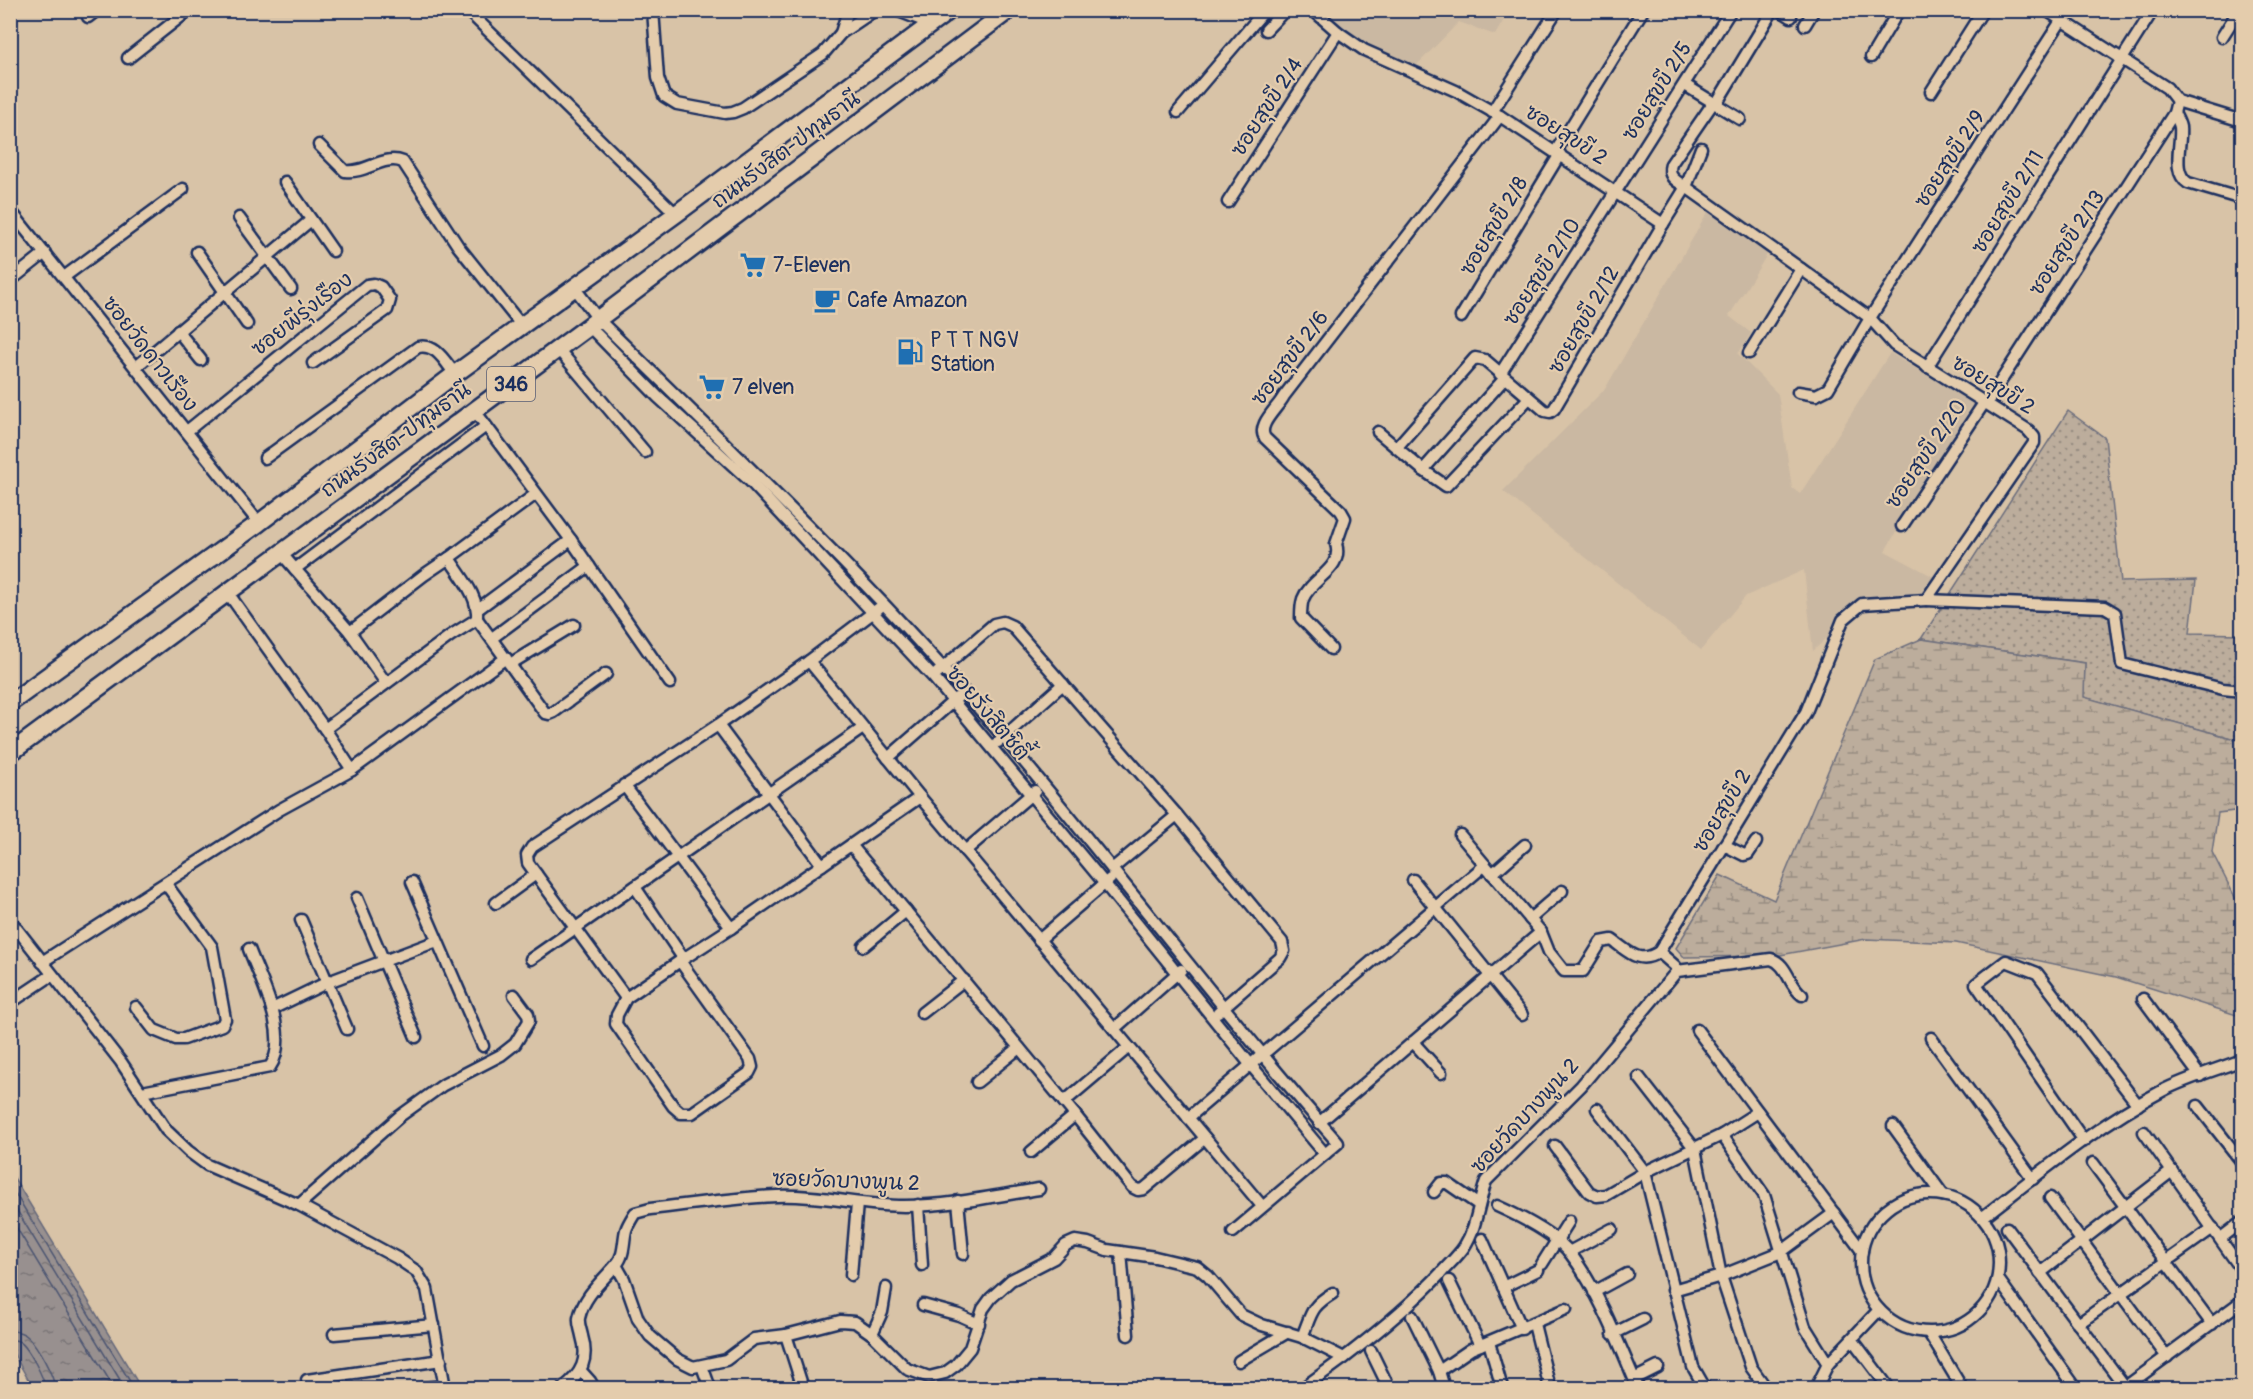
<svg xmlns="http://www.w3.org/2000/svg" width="2253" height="1399" font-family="Pangolin,'Playpen Sans Thai',sans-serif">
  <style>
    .built { fill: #cab8a2 }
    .green { fill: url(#green-dots); stroke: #6c6e7d; stroke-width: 1.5 }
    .wetland { fill: url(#wetland-marsh); stroke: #6c6e7d; stroke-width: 1.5 }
    .water { fill: url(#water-ripples); stroke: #66697b; stroke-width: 1.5 }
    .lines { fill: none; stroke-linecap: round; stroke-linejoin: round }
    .shore { stroke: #4d5672; stroke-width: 1.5 }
    .minor-casing { stroke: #1b2f5e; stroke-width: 15 }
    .primary-casing { stroke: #1b2f5e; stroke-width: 21 }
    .minor { stroke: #e4ccac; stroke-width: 10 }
    .primary { stroke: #e4ccac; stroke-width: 16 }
    .labels { text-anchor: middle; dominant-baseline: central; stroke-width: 4.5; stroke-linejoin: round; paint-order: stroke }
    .shield { fill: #e4ccac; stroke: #575e75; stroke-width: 1.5 }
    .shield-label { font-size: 20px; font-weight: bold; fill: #1b2f5e }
    .street-label { font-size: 21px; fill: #1b2f5e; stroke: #e4ccac }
    .poi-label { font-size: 21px; fill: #1b2f5e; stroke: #e4ccac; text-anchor: start }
  </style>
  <defs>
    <pattern id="green-dots" width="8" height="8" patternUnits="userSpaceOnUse" patternTransform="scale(1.5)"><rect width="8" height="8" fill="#bcad9c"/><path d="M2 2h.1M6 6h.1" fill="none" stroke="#988d82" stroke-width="1.8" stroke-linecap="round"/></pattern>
    <pattern id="wetland-marsh" width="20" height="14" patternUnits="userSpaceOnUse" patternTransform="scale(1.5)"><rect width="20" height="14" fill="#bcad9c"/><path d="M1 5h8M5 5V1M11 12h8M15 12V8" fill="none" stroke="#988d82"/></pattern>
    <pattern id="water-ripples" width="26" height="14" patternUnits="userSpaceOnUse" patternTransform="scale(1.5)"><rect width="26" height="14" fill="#98908f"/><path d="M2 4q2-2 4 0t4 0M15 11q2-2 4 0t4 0" fill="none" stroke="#7b7678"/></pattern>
  </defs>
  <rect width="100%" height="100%" fill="#d8c3a7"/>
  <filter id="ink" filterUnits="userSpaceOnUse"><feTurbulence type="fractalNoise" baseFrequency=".0167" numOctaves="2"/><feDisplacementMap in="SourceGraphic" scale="12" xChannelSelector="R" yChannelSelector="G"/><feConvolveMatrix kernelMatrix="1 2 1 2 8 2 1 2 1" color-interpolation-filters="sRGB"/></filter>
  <g filter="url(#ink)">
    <g class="built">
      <path d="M 1308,11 L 1509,11 L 1495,35 L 1459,22 L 1411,71 L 1367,54 Z"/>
      <path d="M 1708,212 L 1768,253 L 1729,316 L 1751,333 L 1738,354 L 1778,394 L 1792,488 L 1800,494 L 1890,353 L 1973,403 L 1885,551 L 1934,577 L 1924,595 L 1866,597 L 1835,620 L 1830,635 L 1813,651 L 1804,570 L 1746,596 L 1701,650 L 1503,491 L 1605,389 Z"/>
    </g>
    <path class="green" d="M 2068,411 L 2105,438 L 2121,582 L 2196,580 L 2190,633 L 2242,634 L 2242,741 L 2083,697 L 2085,663 L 1921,639 Z"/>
    <path class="wetland" d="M 1921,639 L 2085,663 L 2084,697 L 2242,741 L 2242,810 L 2218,813 L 2212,852 L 2242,911 L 2242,1024 L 2240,1016 L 2116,977 L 1956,943 L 1866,939 L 1775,956 L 1684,957 L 1676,948 L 1720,875 L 1774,900 L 1875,659 Z"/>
    <path class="water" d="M 11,1173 L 141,1388 L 33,1388 L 11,1349 Z"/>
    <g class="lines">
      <g class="shore">
        <path d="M 10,1185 L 134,1388"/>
        <path d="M 10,1199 L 125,1388"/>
        <path d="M 10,1217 L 114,1388"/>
        <path d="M 10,1331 C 17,1331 23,1332 28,1337 C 38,1346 54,1376 55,1388"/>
        <path d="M 10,1340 C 15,1340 16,1339 20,1342 C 28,1347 45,1379 45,1388"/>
      </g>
      <g class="minor-casing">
        <g id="minor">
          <path d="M 467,10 L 676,214"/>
          <path d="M 653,10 L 658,78 L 664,96 L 677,104 L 725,113 L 733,112 L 743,108 L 823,54 L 841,33 L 875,10"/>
          <path d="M 896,10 L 932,24"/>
          <path d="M 1313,10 L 1338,32 L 1364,50 L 1456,91 L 1500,116 L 1663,224 L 1686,187 L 1870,318 L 1894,345 L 2028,430 L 2034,437 L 2034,443 L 1926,600 L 1862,604 L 1843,620 L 1806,712 L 1659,952 C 1639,965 1629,952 1612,940 L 1601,942 L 1583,971 L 1564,971 L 1549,952 L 1541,932 L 1460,835"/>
          <path d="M 1780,10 L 1791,17"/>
          <path d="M 2046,10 L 2167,88 L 2177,101 L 2242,121"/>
          <path d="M 88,17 L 97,10"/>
          <path d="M 1805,25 L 1814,10"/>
          <path d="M 1266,30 L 1285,10"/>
          <path d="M 841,33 L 848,10"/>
          <path d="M 2222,37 L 2239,10"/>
          <path d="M 1871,57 L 1899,10"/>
          <path d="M 128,58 L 189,10"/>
          <path d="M 1685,85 L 1740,119"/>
          <path d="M 1931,92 L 1983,10"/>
          <path d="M 1716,104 L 1773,10"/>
          <path d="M 1178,112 L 1265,10"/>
          <path d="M 1492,112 L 1557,10"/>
          <path d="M 2174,113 C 2176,117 2179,122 2180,127 C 2182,144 2171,172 2188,183 L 2242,199"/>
          <path d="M 319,145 L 345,171 C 366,174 383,154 403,162 L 458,246 L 522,326"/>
          <path d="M 1701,148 L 1686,187 C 1676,181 1667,177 1671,164 L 1713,103"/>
          <path d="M 1556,151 L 1643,10"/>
          <path d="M 285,182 L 333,251"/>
          <path d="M 1228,202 L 1338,32"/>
          <path d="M 10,210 L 259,523"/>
          <path d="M 239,218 L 291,289"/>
          <path d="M 197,252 L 247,324"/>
          <path d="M 64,277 L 183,189"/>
          <path d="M 10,281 L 45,253"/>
          <path d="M 574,287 L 598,319 C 737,456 879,590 1005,739 C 1118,872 1223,1012 1338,1143 L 1233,1232"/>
          <path d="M 1461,317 L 1560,154"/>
          <path d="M 589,326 L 658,397 L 750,481 L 933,677 L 1105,884 L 1250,1064 L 1325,1154"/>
          <path d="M 178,331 L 201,360"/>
          <path d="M 558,349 L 645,452"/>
          <path d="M 1749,353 L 1801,269"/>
          <path d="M 136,367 L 311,220"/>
          <path d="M 1927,367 L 2153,10"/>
          <path d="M 1500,374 L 1731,10"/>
          <path d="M 1798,392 L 1816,395 L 1828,389 L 1870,318 L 2068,10"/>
          <path d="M 1986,404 L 2174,113 L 2177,101"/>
          <path d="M 475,411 L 571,540 L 670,683"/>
          <path d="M 187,431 L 367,285 L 374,284 L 381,287 L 390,300 L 387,310 L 313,363"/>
          <path d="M 1378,432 L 1423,470 L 1446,486 L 1529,398"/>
          <path d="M 1397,447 L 1475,358 L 1485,360 L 1545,411 L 1550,412 L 1554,409 L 1663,224"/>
          <path d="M 265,458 L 418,347 C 436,343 445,362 455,374"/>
          <path d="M 1423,470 L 1505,378"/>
          <path d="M 1902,526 L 1984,403"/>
          <path d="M 281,553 L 350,632 L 424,575 L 449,558 C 461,577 479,596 477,619 L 450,636 L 325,729"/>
          <path d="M 449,558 L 536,494"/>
          <path d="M 295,569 L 486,426"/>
          <path d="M 228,593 L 325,729 L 352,770"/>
          <path d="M 1926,600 L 2105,607 L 2115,613 L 2122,664 L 2223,689 L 2242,691"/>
          <path d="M 478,609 L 571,540"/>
          <path d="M 477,619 L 545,713 L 549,714 L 554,712 L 606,674"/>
          <path d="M 350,632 L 386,683"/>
          <path d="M 492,638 L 589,566"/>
          <path d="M 1331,649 L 1301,618 C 1301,611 1301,605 1303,599 C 1311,578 1344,569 1336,544 L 1345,518 L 1341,511 L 1265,438 C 1256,425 1278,408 1284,396 L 1500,116"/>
          <path d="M 809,661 L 920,797 L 1262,1206"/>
          <path d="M 510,664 L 574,625"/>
          <path d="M 937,673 L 994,624 L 1003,622 L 1012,626 L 1177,815 L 1282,942 L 1284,951 L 1280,958 L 1218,1012"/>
          <path d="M 718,725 L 822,865"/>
          <path d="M 998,742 L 1063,684"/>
          <path d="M 888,758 L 958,697"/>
          <path d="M 624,785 L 731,928"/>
          <path d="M 851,845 L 1075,1115 L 1132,1187 L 1138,1190 L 1144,1189 L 1205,1138"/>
          <path d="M 1724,845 L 1744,855 L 1748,854 L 1756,842"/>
          <path d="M 965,851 L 1035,791"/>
          <path d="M 1112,869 L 1177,815"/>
          <path d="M 1492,874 L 1525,845"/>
          <path d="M 1413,880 L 1522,1015"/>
          <path d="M 412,882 L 483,1046"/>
          <path d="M 635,887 L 683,958"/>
          <path d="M 357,898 L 416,1037"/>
          <path d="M 496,903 L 536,874"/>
          <path d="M 1530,919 L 1562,891"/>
          <path d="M 10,920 L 121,1062 L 166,1130 L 188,1151 L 207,1165 L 299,1205 L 397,1258 L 416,1271 L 427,1289 L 445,1388"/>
          <path d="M 301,920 L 347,1029"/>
          <path d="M 1039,940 L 1110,879"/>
          <path d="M 864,946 L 906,911"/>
          <path d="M 1659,952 L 1675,966 L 1677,971"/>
          <path d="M 531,959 L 863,728"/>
          <path d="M 680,961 L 750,1059 L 752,1067 L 749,1073 L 692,1113 L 681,1113 L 673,1106 L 616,1024 L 617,1015 L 626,998 L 680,961 L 731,928 L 920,797"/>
          <path d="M 42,962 L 279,810 L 352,770 L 506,658"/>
          <path d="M 626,998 L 528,863 L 527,855 L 532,847 L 718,725 L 809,661 L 879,608"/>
          <path d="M 2143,999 L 2200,1076"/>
          <path d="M 10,1003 L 52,975"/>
          <path d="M 136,1007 L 154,1030 L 176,1039 L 184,1039 L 222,1025 L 225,1019 L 212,947 L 166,884"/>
          <path d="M 272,1009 L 328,982 L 437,941"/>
          <path d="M 922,1013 L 964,980"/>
          <path d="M 1114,1029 L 1181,970"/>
          <path d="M 1697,1030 L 1862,1251"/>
          <path d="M 1931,1038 L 2033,1179"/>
          <path d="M 1413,1042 L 1441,1073"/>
          <path d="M 1639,1077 L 1695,1149 L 1721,1276 L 1751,1367 L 1766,1388"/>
          <path d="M 977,1082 L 1019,1048"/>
          <path d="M 142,1092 L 270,1067 C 291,1036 261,981 249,949"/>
          <path d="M 1064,1102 L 1129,1047"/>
          <path d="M 2198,1106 L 2242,1162"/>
          <path d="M 1597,1109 L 1645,1172 L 1693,1367 L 1705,1388"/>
          <path d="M 1188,1118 L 1485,865"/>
          <path d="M 1319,1123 L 1541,932"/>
          <path d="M 1893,1126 L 1943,1195"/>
          <path d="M 2144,1132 L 2242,1270"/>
          <path d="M 1722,1135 L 1764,1195 L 1805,1327 L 1828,1364"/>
          <path d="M 2084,1141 L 1976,984 L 2006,961 L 2037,973 L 2138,1105"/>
          <path d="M 1555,1146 L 1589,1192 L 1597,1196 L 1606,1195 L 1645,1172 L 1722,1135 L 1758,1112"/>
          <path d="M 1031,1152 L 1075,1115"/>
          <path d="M 2093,1163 L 2212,1324"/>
          <path d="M 1434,1192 L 1441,1183 L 1447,1183 L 1479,1205"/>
          <circle cx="1930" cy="1263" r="69"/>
          <path d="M 2050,1198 L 2167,1357"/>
          <path d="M 958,1201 L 963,1254"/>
          <path d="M 299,1205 L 400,1116 L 443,1085 L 501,1055 L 515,1044 L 529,1021 L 528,1014 L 514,995"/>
          <path d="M 918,1205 L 922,1265"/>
          <path d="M 1497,1206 C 1519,1216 1555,1234 1570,1253 C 1598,1289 1620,1346 1638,1388"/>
          <path d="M 1983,1217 C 2040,1173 2097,1125 2162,1091 C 2187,1078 2216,1070 2242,1060"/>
          <path d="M 2007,1228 L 2126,1388"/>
          <path d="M 2221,1238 L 2242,1222"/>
          <path d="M 1482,1239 L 1522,1329"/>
          <path d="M 1121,1252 L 1128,1335"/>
          <path d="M 1569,1252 L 1612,1229"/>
          <path d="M 1542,1264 L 1569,1221"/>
          <path d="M 616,1265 L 624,1279 L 638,1319 L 650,1336 L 677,1359 L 693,1367 L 726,1360 L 754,1339 L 786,1335 L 840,1321 L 855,1322 L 872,1334 L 907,1369 L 929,1377 L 945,1373 L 956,1365 L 970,1348 L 983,1309 L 991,1298 L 1011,1280 L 1054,1258 L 1066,1245 L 1075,1241 L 1088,1243 L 1107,1250 L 1155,1257 L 1197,1267 L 1208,1276 L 1241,1315 L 1262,1325 L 1302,1337 L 1344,1358 C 1379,1331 1412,1304 1442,1272 C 1449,1264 1458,1256 1464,1247 C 1477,1227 1478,1204 1486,1181 L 1581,1086 L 1677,971 L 1771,959 C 1787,963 1789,986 1802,995"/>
          <path d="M 2040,1273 L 2172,1171"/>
          <path d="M 851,1275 L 857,1203"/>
          <path d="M 1998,1279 L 2076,1388"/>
          <path d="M 1449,1281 L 1480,1345"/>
          <path d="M 1503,1287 L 1538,1270"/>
          <path d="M 1673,1290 L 1721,1276 L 1781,1252 L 1834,1213"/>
          <path d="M 1594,1292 L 1627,1274"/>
          <path d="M 923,1305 L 959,1315 L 979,1324"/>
          <path d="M 1412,1316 L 1439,1371 L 1444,1388"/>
          <path d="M 1534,1324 L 1550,1388"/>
          <path d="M 2078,1324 L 2213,1228"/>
          <path d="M 1929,1333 L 1962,1388"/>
          <path d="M 334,1334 L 434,1325"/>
          <path d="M 872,1334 L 882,1312 L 886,1288"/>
          <path d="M 1613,1334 L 1643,1319"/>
          <path d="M 786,1335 L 803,1388"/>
          <path d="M 1302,1337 C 1312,1313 1310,1307 1333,1293"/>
          <path d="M 1852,1339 L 1889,1388"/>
          <path d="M 1489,1342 L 1502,1388"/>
          <path d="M 1371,1351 L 1389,1388"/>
          <path d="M 1239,1361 L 1288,1332"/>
          <path d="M 702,1366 L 710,1388"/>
          <path d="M 581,1371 L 590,1381 L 594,1388"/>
          <path d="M 1439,1371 L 1471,1349 L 1566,1309"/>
          <path d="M 1634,1379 L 1658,1367"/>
          <path d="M 307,1380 L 441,1360"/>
          <path d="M 422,1388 L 445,1386"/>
          <path d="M 563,1388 C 582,1374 589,1359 582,1336 C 581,1330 578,1324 579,1318 C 584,1296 601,1282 616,1265 C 625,1255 623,1242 626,1230 C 628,1224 632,1218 635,1213 L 650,1209 C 692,1204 734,1198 777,1196 C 820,1194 861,1206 904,1206 C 949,1206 995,1196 1039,1189"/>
          <path d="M 1303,1388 L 1344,1358"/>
          <path d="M 1816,1388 L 1828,1364 L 1879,1310"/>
          <path d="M 2124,1388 L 2242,1301"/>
        </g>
      </g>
      <g class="primary-casing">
        <g id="primary">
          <path d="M 10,703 L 259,523 L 455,374 L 676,214 L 950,10"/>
          <path d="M 10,753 L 589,326 L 1009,10"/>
        </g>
      </g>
      <use href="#minor" class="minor"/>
      <use href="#primary" class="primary"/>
    </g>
  </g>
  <defs>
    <g id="supermarket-bare" transform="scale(2.07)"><path d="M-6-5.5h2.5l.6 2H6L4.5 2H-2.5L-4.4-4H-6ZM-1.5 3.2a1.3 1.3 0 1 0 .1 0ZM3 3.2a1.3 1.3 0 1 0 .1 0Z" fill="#1f6fb2" stroke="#e4ccac" stroke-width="2.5" paint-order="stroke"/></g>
    <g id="cafe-bare" transform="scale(2.07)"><path d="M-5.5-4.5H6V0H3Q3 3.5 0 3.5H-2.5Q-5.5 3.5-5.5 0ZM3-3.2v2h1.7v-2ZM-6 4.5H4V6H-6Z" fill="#1f6fb2" stroke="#e4ccac" stroke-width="2.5" paint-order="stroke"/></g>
    <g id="fuel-bare" transform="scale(2.07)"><path d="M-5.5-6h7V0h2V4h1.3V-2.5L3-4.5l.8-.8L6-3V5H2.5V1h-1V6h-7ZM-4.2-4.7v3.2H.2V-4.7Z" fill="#1f6fb2" stroke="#e4ccac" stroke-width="2.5" paint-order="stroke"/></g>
  </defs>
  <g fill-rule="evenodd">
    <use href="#supermarket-bare" x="753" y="265"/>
    <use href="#cafe-bare" x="827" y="300"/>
    <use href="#fuel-bare" x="910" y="352"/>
    <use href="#supermarket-bare" x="712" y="387"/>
  </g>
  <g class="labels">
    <rect class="shield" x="487" y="367" width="48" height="34" rx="4.5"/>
    <g class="shield-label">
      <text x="511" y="384">346</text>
    </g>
    <g class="street-label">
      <text transform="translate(1657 91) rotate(-58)">ซอยสุขขี 2/5</text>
      <text transform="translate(1267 107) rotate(-57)">ซอยสุขขี 2/4</text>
      <text transform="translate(1566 135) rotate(33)">ซอยสุขขี 2</text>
      <text transform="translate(786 150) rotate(-37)">ถนนรังสิต-ปทุมธานี</text>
      <text transform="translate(1950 159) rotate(-57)">ซอยสุขขี 2/9</text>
      <text transform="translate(2008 202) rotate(-58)">ซอยสุขขี 2/11</text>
      <text transform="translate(1494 226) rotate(-59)">ซอยสุขขี 2/8</text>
      <text transform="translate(2067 243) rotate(-57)">ซอยสุขขี 2/13</text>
      <text transform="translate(1542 272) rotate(-57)">ซอยสุขขี 2/10</text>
      <text transform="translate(302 314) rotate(-38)">ซอยพีรุ่งเรือง</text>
      <text transform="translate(1584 320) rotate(-60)">ซอยสุขขี 2/12</text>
      <text transform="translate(150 354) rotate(52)">ซอยวัดดาวเรือง</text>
      <text transform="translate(1290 358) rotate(-53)">ซอยสุขขี 2/6</text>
      <text transform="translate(1993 385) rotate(32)">ซอยสุขขี 2</text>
      <text transform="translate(396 440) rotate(-36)">ถนนรังสิต-ปทุมธานี</text>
      <text transform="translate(1926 454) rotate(-56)">ซอยสุขขี 2/20</text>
      <text transform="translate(988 713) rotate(50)">ซอยรังสิตซิตี้</text>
      <text transform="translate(1722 811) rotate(-59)">ซอยสุขขี 2</text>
      <text transform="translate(1525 1116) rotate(-47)">ซอยวัดบางพูน 2</text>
      <text transform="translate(846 1181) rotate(2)">ซอยวัดบางพูน 2</text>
    </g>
    <g class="poi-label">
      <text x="773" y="265">7-Eleven</text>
      <text x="847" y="300">Cafe Amazon</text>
      <text x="930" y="340">P T T NGV<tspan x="930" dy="24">Station</tspan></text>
      <text x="732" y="387">7 elven</text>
    </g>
  </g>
  <rect width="2253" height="1399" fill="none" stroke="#e4ccac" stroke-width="36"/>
  <rect x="18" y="18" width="2217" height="1363" fill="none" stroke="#1b2f5e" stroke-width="2" filter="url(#ink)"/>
</svg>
